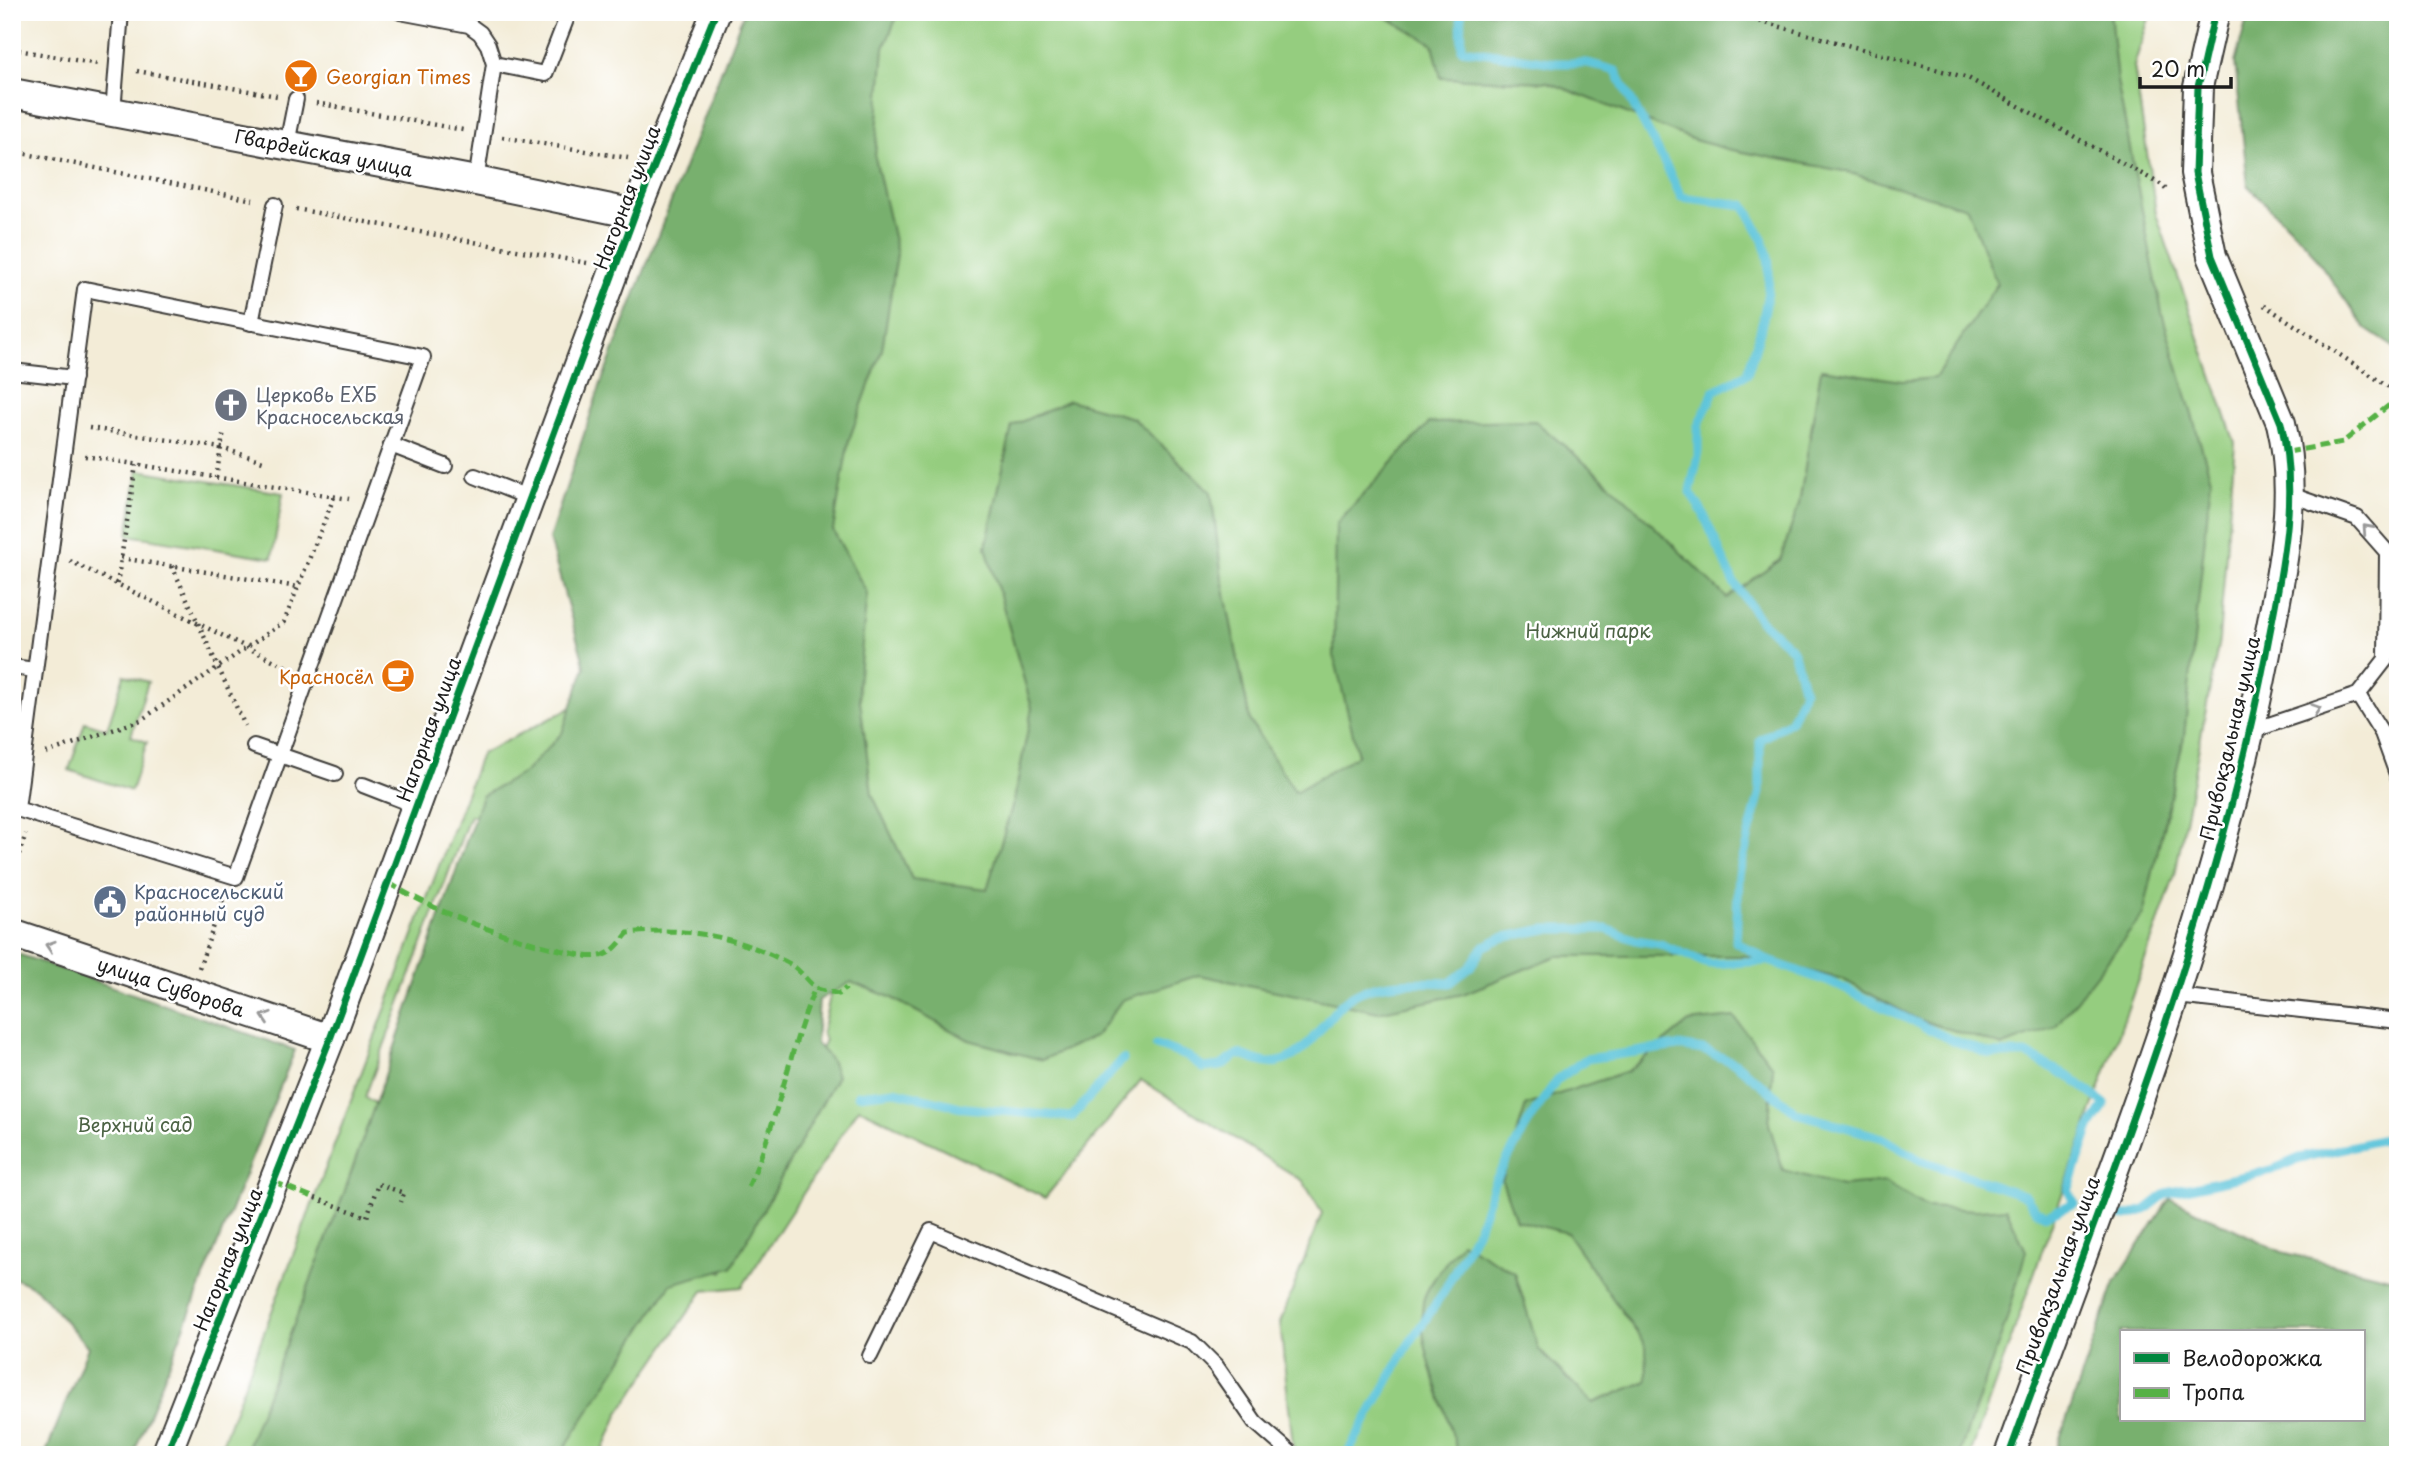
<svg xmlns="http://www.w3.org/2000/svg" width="2410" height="1467" font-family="'Playpen Sans',sans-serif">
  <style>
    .green { fill: #95cd7f; stroke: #58744e; stroke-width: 2; fill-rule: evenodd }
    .forest { fill: #78b06e; stroke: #4a6645; stroke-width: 2; fill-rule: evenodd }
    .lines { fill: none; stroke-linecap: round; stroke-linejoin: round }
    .stream { stroke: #5dc4da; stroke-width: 9 }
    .service-casing { stroke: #3c3b38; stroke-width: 18 }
    .minor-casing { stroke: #3c3b38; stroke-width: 32 }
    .path { stroke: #3c3b38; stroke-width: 4.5; stroke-dasharray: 2 5; stroke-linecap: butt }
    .service { stroke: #fff; stroke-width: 14 }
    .minor { stroke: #fff; stroke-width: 28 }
    .quiet { stroke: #55b145; stroke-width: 5; stroke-dasharray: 10 5; stroke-linecap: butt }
    .cycleway-casing { stroke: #fff; stroke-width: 11 }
    .cycleway { stroke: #00873e; stroke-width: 7 }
    .oneway { stroke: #999 }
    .labels { text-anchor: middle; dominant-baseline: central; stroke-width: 5; stroke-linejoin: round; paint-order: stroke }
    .food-label { font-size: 19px; fill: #c56008; stroke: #fff; text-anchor: start }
    .street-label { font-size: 19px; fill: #1c1c1c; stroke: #fff }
    .worship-label { font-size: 19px; fill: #5b616d; stroke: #fff; text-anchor: start }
    .park-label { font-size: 19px; fill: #4c6344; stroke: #fff }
    .service-label { font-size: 19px; fill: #4e5e75; stroke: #fff; text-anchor: start }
  </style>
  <rect width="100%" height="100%" fill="#fff"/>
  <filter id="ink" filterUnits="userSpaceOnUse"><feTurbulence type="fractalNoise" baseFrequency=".0143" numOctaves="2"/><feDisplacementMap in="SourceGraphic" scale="14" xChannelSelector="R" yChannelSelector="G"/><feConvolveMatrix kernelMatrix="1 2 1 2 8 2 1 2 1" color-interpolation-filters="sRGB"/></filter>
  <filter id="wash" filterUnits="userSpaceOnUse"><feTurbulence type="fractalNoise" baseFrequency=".00686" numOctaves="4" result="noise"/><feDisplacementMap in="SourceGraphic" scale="28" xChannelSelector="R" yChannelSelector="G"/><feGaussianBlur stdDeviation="1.57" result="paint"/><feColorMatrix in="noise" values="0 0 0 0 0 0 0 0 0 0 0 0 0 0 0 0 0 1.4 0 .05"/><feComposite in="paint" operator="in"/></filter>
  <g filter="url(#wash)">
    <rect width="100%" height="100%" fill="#f3ecd7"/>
    <g class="green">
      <path d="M 774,12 L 2151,12 L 2134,66 L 2156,213 L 2235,443 L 2219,640 L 2175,875 L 1970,1455 L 1294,1455 L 1280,1323 L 1322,1213 L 1303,1181 L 1141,1080 L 1045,1198 L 859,1108 L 742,1287 L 703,1291 L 619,1413 L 601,1455 L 218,1455 L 481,754 L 586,700 ZM 470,815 L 662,867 L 840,952 L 822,1032 L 825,1040 L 767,1163 L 723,1272 L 685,1260 L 477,1164 L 365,1097 Z"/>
      <path d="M 138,470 L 283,493 L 272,558 L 128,535 Z"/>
      <path d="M 124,675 L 148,682 L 131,736 L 147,742 L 131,791 L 69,770 L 85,722 L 107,729 Z"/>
    </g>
    <g class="forest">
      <path d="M 744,12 L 899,12 L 884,48 L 875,157 L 897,254 L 882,350 L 849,440 L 833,530 L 867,593 L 858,685 L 872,794 L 912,879 L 987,889 L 1014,800 L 1032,708 L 986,547 L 1012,426 L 1069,400 L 1133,418 L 1211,492 L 1222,578 L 1250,721 L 1295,792 L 1358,755 L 1334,656 L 1336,524 L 1429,423 L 1535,421 L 1619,492 L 1727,598 L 1780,560 L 1799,504 L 1821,369 L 1902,381 L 1935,378 L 1997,284 L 1967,208 L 1843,171 L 1727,149 L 1694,140 L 1548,82 L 1441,78 L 1433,44 L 1382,15 L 1342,12 L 2110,12 L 2117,81 L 2162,313 L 2211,479 L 2184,737 L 2143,915 L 2055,1027 L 2003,1046 L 1917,1019 L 1842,979 L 1747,956 L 1557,956 L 1463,994 L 1378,1012 L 1199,975 L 1122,1000 L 1096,1036 L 1042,1060 L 969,1040 L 890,997 L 851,982 L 819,1000 L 816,1043 L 831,1060 L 837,1076 L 732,1267 L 671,1284 L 560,1455 L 244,1455 L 344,1193 L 482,796 L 525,772 L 562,733 L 585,667 L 549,539 L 600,386 Z"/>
      <path d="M 2249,12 L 2398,12 L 2398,350 L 2365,328 L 2307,245 L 2248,186 L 2235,62 Z"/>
      <path d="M 12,952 L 295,1050 L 133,1455 L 45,1455 L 88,1347 L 36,1288 L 12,1277 Z"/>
      <path d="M 1734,1017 L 1773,1067 L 1769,1124 L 1783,1170 L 1842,1186 L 1885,1182 L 1926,1207 L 1977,1210 L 2006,1208 L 2026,1251 L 2007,1319 L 1959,1455 L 1458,1455 C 1448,1409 1416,1348 1423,1302 C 1425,1287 1452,1255 1461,1242 L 1515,1273 L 1539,1350 L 1593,1403 L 1647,1381 L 1646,1346 L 1567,1233 L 1516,1220 L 1502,1181 L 1526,1105 L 1628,1071 L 1689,1022 Z"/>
      <path d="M 2170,1198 L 2282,1252 L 2389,1278 L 2398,1277 L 2398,1455 L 2054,1455 L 2115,1282 ZM 2363,1332 L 2363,1420 L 2121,1420 L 2121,1332 Z"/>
    </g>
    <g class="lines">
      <g class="stream">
        <path d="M 1156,1045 L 1189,1057 L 1203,1068 L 1221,1066 L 1238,1054 C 1247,1056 1259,1063 1269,1063 C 1314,1062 1323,1007 1360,992 C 1389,980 1420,982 1450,983 L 1470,967 L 1483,947 L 1501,938 L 1546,929 L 1606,929 L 1636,940 L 1660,944 L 1708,964 L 1767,961"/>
        <path d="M 858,1095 L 895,1091 L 965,1108 L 1072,1117 L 1123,1059"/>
        <path d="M 2115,1215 L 2127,1216 L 2145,1210 L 2167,1193 L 2272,1170 L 2300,1158 L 2398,1136"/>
        <path d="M 1347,1454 L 1407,1347 L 1443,1293 L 1479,1226 L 1494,1183 L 1532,1116 L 1557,1080 L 1586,1059 L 1678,1046 L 1703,1050 L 1735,1063 L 1797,1113 L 1883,1138 L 1920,1160 L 2026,1196 L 2036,1211 L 2046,1215 L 2075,1203 L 2068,1191 L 2089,1130 L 2105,1104 L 2073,1079 L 2026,1054 L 1990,1054 L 1952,1040 L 1832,983 L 1769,961 L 1736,942 L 1739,874 L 1760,792 L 1760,740 L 1791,721 L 1804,691 L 1793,650 L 1760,620 L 1733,581 L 1703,513 L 1690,492 L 1698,456 L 1698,426 L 1714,391 L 1747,374 C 1758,341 1770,302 1769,266 C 1768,244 1754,223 1744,205 L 1681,197 C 1661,152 1637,114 1616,71 L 1588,63 L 1556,63 L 1462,49 L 1461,12"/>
      </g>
    </g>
  </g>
  <g filter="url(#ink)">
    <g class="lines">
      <g class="service-casing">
        <g id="service">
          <path d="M 400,12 L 469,25 L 480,33 L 488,45 L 494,64 L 476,181"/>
          <path d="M 494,64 L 545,74 L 569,12"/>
          <path d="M 113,112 L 121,12"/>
          <path d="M 287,144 L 296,99"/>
          <path d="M 85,289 L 423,357 L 236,877 L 17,809 Z"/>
          <path d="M 251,323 L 275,205"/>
          <path d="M 12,371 L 74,378"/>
          <path d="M 391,445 L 445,466"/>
          <path d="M 475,476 L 530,498"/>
          <path d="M 12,667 L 35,670"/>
          <path d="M 2358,695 L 2382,733 L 2398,777"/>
          <path d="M 2251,731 L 2358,695 L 2386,659 L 2387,552 L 2357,518 L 2291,495"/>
          <path d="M 254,746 L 335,774"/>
          <path d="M 363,785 L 417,806"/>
          <path d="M 2177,996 L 2398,1021"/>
          <path d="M 870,1356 L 931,1231 L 1192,1342 L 1216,1366 L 1255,1422 L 1293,1455"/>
        </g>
      </g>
      <g class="minor-casing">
        <g id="minor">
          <path d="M 12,93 L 476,181 L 635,214"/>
          <path d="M 12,933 L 330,1039"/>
          <path d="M 166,1455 L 330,1039 L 635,214 L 716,12"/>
          <path d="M 2009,1455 C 2104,1191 2213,930 2266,653 C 2280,577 2300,500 2281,423 L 2212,256 L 2195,173 L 2198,87 L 2215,12"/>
        </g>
      </g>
      <g class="path">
        <path d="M 1726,12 L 1968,78 L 2162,185 L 2168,192"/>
        <path d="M 12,49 L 98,64"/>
        <path d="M 137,71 L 277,96"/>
        <path d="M 316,103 L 463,130"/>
        <path d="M 502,137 L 628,158"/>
        <path d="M 12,151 L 253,200"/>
        <path d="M 296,209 L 587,263"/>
        <path d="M 2264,305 L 2398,393"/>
        <path d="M 89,428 L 221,448 L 263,461"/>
        <path d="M 85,456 L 349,499"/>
        <path d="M 216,478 L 224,430"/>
        <path d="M 121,558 L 298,587"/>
        <path d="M 70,561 L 289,668"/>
        <path d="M 172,566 L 245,726"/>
        <path d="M 117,584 L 136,465"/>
        <path d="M 46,753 L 141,720 L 284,622 L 334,497"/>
        <path d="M 12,874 L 26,834"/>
        <path d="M 199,968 L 224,897"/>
        <path d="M 315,1198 L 367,1217 L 378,1184 L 404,1193 L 401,1202"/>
      </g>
      <use href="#service" class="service"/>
      <use href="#minor" class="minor"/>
      <g class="quiet">
        <path d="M 2288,452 L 2343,442 L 2398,398"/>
        <path d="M 389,883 C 442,915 496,934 556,949 C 570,952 590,960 604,955 C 615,951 621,941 628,933 C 685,926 739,937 790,964 C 801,970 809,985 818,989 C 824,991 832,992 839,994 L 846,988"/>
        <path d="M 274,1182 L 315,1198"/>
        <path d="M 748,1187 C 778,1123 788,1053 815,988"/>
      </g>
      <g class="cycleway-casing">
        <g id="cycleway">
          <path d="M 166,1455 L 330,1039 L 635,214 L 716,12"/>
          <path d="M 2009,1455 C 2104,1191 2213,930 2266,653 C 2280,577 2300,500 2281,423 L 2212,256 L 2195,173 L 2198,87 L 2215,12"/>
        </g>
      </g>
      <use href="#cycleway" class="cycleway"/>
    </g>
    <defs><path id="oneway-chevron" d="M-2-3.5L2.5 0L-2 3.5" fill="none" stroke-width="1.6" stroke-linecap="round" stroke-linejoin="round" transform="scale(1.75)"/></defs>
    <g class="oneway">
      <use href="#oneway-chevron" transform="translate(2367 529) rotate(-132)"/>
      <use href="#oneway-chevron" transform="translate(2316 709) rotate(-19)"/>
      <use href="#oneway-chevron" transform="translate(50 946) rotate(-162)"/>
      <use href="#oneway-chevron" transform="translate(266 1017) rotate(-162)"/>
    </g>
  </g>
  <defs>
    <g id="bar-disc" transform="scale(1.75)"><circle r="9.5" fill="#e8710a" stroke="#fff"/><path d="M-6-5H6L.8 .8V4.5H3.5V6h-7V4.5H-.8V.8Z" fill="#fff"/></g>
    <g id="church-disc" transform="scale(1.75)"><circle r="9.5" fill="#6b7280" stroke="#fff"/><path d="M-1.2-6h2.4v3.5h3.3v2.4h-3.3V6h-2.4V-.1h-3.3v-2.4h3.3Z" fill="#fff"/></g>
    <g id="cafe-disc" transform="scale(1.75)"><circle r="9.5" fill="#e8710a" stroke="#fff"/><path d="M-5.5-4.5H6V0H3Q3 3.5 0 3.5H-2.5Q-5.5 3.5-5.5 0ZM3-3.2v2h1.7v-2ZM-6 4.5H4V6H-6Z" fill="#fff"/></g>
    <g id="civic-disc" transform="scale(1.75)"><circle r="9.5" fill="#5c6f8a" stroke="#fff"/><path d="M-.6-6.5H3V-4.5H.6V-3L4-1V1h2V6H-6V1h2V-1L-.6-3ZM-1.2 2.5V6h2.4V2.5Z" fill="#fff"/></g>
  </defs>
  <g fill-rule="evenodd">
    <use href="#bar-disc" x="301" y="76"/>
    <use href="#church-disc" x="231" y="405"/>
    <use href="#cafe-disc" x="398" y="676"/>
    <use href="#civic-disc" x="110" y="902"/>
  </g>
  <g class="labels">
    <g class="food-label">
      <text x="326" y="76">Georgian Times</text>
      <text x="374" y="676" text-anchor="end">Красносёл</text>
    </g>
    <g class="street-label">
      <text transform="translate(324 152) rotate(11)">Гвардейская улица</text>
      <text transform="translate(626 197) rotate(-69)">Нагорная улица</text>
      <text transform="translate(428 729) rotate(-70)">Нагорная улица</text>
      <text transform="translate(2229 738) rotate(-77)">Привокзальная улица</text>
      <text transform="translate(171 986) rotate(18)">улица Суворова</text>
      <text transform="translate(227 1259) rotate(-68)">Нагорная улица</text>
      <text transform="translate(2057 1275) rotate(-70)">Привокзальная улица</text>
    </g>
    <g class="worship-label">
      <text x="256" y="394">Церковь ЕХБ<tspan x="256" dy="22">Красносельская</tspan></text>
    </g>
    <g class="park-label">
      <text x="1588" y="630">Нижний парк</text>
      <text x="135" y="1124">Верхний сад</text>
    </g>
    <g class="service-label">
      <text x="134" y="891">Красносельский<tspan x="134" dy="22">районный суд</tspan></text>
    </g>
  </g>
  <rect width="2410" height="1467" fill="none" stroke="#fff" stroke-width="42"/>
  <rect x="2120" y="1330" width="245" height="91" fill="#ffffff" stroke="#a4a4a4" stroke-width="2"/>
  <rect x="2134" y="1353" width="35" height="10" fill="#00873e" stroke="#a4a4a4" stroke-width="2"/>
  <text x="2182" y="1366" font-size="21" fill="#1c1c1c">Велодорожка</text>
  <rect x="2134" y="1388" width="35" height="10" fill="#55b145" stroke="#a4a4a4" stroke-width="2"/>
  <text x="2182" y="1400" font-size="21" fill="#1c1c1c">Тропа</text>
  <path d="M2140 77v10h91v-10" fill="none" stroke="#1c1c1c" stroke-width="3.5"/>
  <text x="2151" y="77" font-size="21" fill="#1c1c1c" stroke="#ffffff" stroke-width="5" paint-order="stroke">20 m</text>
</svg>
